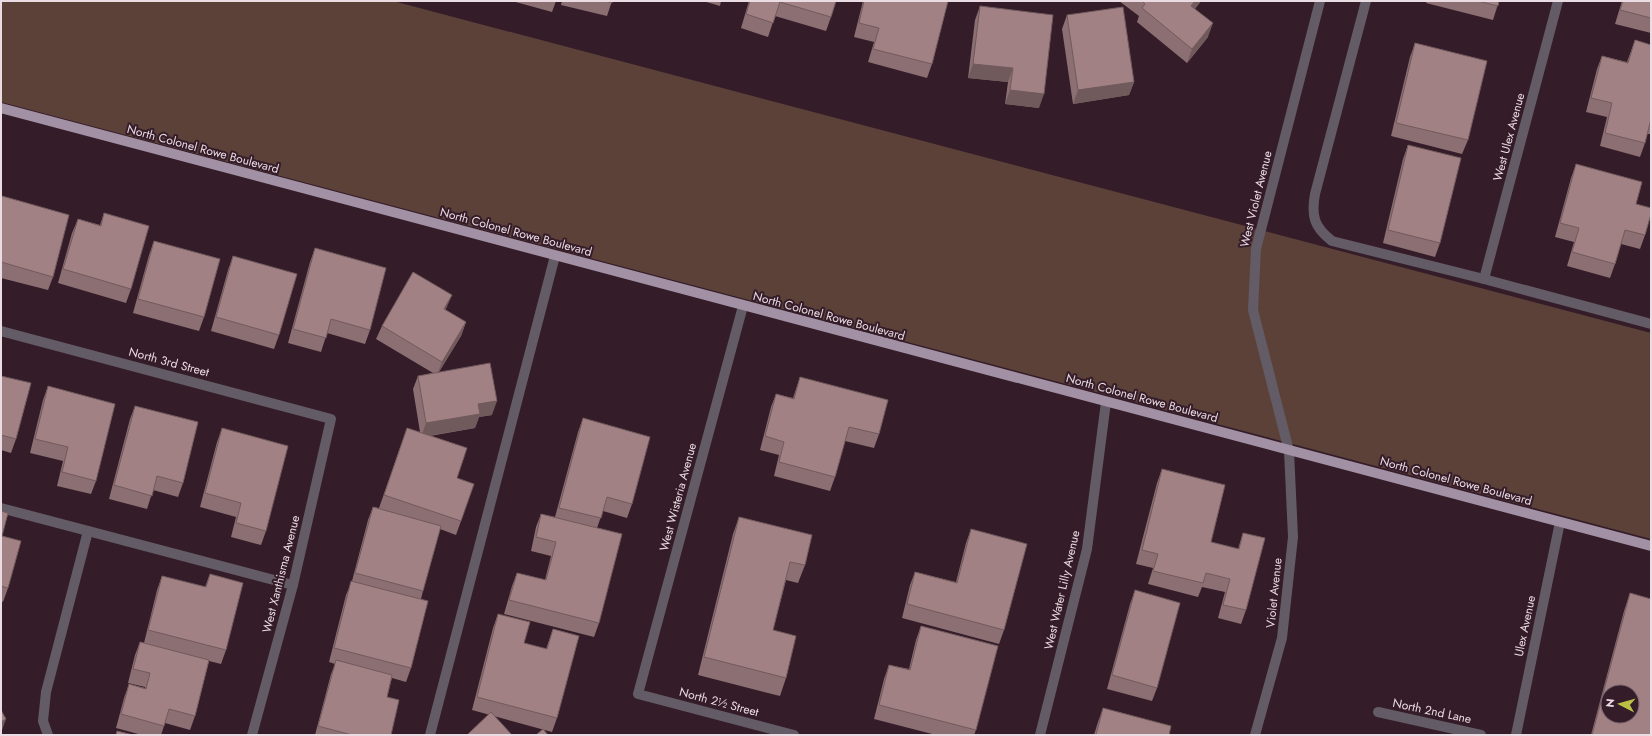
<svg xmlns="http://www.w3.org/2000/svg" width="1652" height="736" font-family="Jost,sans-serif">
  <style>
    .green { fill: #5c4139 }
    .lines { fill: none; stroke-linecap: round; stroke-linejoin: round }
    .minor { stroke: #635b65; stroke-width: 10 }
    .major { stroke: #a290a4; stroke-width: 10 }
    .wall { fill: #8b6f72 }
    .shaded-wall { fill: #715a5c }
    .building { fill: #a28184; stroke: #715a5c; fill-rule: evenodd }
    .labels { text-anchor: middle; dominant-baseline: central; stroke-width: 4; stroke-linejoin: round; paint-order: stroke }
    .street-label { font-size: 12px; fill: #ebdbe3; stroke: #341c29 }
  </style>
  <rect width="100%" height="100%" fill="#341c29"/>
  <path class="green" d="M 1,1 L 393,1 L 1651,333 L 1651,539 L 1,102 Z"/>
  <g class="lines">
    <g class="minor">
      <path d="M 1366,1 L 1315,194 C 1311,216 1314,227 1332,241 L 1484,279 L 1651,324"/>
      <path d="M 1484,279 L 1558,1"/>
      <path d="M 743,306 L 638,694 L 794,735"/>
      <path d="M 1,331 L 331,419 L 293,585 L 252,735"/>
      <path d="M 1,508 L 293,585"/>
      <path d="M 1378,712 L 1481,735"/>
      <path d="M 48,735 L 43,721 L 46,692 L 88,531"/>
      <path d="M 430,735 L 555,256"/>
      <path d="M 1040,735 L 1087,549 L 1106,402"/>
      <path d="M 1255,735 L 1282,638 L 1293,537 L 1289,451 L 1253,310 L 1256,249 L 1320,1"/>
      <path d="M 1516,735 L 1560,522"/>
    </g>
    <path class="major" d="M 1,108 L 1651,546"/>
  </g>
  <g class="wall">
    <path d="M 512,1 L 556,1 L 552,12 Z"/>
    <path d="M 562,1 L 612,1 L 607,16 L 561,5 Z"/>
    <path d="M 703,1 L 721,1 L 720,6 Z"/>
    <path d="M 749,1 L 836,1 L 831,17 L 826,31 L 775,16 L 768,37 L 741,28 Z"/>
    <path d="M 863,1 L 948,1 L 932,64 L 927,78 L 868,62 L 874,42 L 854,37 Z"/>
    <path d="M 1119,1 L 1201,1 L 1195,9 L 1208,37 L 1187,63 L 1137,22 L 1139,16 Z"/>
    <path d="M 1427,1 L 1499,1 L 1493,20 L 1426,3 Z"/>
    <path d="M 1622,1 L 1651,1 L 1651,33 L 1615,24 Z"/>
    <path d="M 980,6 L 1039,108 L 1005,104 L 1008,82 L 968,78 L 975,20 Z"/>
    <path d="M 1067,15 L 1134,82 L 1129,95 L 1073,104 L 1062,29 Z"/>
    <path d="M 1635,40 L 1651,45 L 1651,134 L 1647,134 L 1645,143 L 1640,157 L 1600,146 L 1607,117 L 1586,112 L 1597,69 L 1602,56 L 1627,62 Z"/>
    <path d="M 1415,43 L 1468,140 L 1462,154 L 1391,136 L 1410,57 Z"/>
    <path d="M 1408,145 L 1440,243 L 1435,257 L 1383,243 L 1403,159 Z"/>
    <path d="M 1576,164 L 1636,204 L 1645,235 L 1640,249 L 1621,244 L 1615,264 L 1610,278 L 1567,266 L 1574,242 L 1555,237 L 1571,178 Z"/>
    <path d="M 1,200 L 53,277 L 48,290 L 1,278 Z"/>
    <path d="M 104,213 L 131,289 L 126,303 L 58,283 L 72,233 L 78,219 L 100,225 Z"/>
    <path d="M 154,241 L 204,317 L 199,331 L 133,313 L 149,255 Z"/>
    <path d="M 315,248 L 370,330 L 365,344 L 327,333 L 321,352 L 288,343 L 310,262 Z"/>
    <path d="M 233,256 L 279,335 L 274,349 L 211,331 L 228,270 Z"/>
    <path d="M 446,309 L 446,310 L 466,322 L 461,336 L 439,372 L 492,415 L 479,417 L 475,428 L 430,436 L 457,478 L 461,521 L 456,535 L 440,529 L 423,591 L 421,599 L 411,668 L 406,682 L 392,678 L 387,697 L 391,735 L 315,735 L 331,674 L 335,664 L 329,662 L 346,595 L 352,581 L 368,520 L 373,507 L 379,508 L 407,428 L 420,432 L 413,389 L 418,376 L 433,373 L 376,339 L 382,326 Z"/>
    <path d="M 1,376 L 16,439 L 11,453 L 1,450 Z"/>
    <path d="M 800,377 L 879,434 L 874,448 L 845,441 L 835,477 L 830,491 L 774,476 L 779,455 L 760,450 L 771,407 L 776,394 L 793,398 Z"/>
    <path d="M 48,386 L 96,481 L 91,494 L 57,486 L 63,461 L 30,453 L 43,400 Z"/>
    <path d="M 135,406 L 183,483 L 178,497 L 153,490 L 147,509 L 109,499 L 130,419 Z"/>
    <path d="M 583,418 L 632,504 L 627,518 L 603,511 L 597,528 L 599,623 L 594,637 L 504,614 L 512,586 L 517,573 L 545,580 L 551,556 L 531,551 L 536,527 L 541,514 L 555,517 L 578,432 Z"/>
    <path d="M 222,428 L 266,531 L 261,545 L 231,537 L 236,517 L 200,507 L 217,442 Z"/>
    <path d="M 1162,469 L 1211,542 L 1238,549 L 1243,533 L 1246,610 L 1241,624 L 1218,618 L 1225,592 L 1202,587 L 1198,597 L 1148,584 L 1153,568 L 1136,564 L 1157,483 Z"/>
    <path d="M 1,511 L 2,536 L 8,588 L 3,602 L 1,601 Z"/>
    <path d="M 739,517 L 805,565 L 798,583 L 786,580 L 773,630 L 786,678 L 780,696 L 698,675 L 733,534 Z"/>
    <path d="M 971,529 L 1004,630 L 999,644 L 902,618 L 910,585 L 915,572 L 956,582 L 966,543 Z"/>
    <path d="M 210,574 L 226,650 L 221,664 L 209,661 L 195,716 L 190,730 L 165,723 L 161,735 L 142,735 L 116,728 L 124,698 L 129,684 L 145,688 L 145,687 L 128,683 L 135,655 L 140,642 L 144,643 L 157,590 L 162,576 L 205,587 Z"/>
    <path d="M 1135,590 L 1157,688 L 1152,701 L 1107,689 L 1130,604 Z"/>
    <path d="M 1630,593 L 1651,735 L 1591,735 L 1624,611 Z"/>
    <path d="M 498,614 L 524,643 L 546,649 L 553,629 L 557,718 L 552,732 L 472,710 L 493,628 Z"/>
    <path d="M 921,626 L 976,730 L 974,735 L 936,735 L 874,719 L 884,679 L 889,665 L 909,669 L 916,640 Z"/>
    <path d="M 1103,708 L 1169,735 L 1094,735 L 1098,722 Z"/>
  </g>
  <g class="shaded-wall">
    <path d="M 1195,1 L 1201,1 L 1186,20 L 1191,6 Z"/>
    <path d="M 1213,23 L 1208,37 L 1187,63 L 1192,49 Z"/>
    <path d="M 973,64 L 1013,68 L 1008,82 L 968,78 Z"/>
    <path d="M 1134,82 L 1129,95 L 1073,104 L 1078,90 Z"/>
    <path d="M 1010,90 L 1044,94 L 1039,108 L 1005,104 Z"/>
    <path d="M 452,295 L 446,309 L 439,322 L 444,309 Z"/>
    <path d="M 466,322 L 461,336 L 437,375 L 442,362 Z"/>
    <path d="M 497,401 L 492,415 L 479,417 L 475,428 L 421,437 L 426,423 L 478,404 Z"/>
    <path d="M 6,719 L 1,733 L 1,722 Z"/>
  </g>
  <g class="building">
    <path d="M 605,1 L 612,1 L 612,3 Z"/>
    <path d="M 750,1 L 836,1 L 831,17 L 780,2 L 773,23 L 746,14 Z"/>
    <path d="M 864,1 L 948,1 L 932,64 L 873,49 L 879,28 L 859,23 Z"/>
    <path d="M 1142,1 L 1195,1 L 1191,6 L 1213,23 L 1192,49 L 1142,8 L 1145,4 Z"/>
    <path d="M 1478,1 L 1499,1 L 1498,6 Z"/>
    <path d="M 1623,1 L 1651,1 L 1651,18 L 1620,10 Z"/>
    <path d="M 980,6 L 1053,15 L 1044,94 L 1010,90 L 1013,68 L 973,64 Z"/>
    <path d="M 1123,7 L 1134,82 L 1078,90 L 1067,15 Z"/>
    <path d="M 1635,40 L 1651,45 L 1651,119 L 1645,143 L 1605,133 L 1612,103 L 1591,98 L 1602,56 L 1628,63 Z"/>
    <path d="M 1415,43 L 1487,61 L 1468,140 L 1396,123 Z"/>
    <path d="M 1408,145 L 1461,158 L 1440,243 L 1388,230 Z"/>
    <path d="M 1576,164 L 1642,182 L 1636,204 L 1651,208 L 1651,214 L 1645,235 L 1625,230 L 1615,264 L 1572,252 L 1579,228 L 1560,223 Z"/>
    <path d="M 2,196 L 69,215 L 53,277 L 1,262 L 1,201 Z"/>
    <path d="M 104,213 L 149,226 L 131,289 L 63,269 L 78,219 L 101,226 Z"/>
    <path d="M 154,241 L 220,259 L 204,317 L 138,299 Z"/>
    <path d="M 315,248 L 386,268 L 370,330 L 331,319 L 326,338 L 293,329 Z"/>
    <path d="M 233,256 L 297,274 L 279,335 L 216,317 Z"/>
    <path d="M 413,272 L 452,295 L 444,309 L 466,322 L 442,362 L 382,326 Z"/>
    <path d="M 490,363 L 497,401 L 478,404 L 480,414 L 426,423 L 418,376 Z"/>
    <path d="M 1,376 L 31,383 L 16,439 L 1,435 Z"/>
    <path d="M 800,377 L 888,400 L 879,434 L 849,427 L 835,477 L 779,462 L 784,442 L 765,436 L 776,394 L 794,399 Z"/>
    <path d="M 48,386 L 115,404 L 96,481 L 62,472 L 68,447 L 35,439 Z"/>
    <path d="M 135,406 L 198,422 L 183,483 L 157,476 L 152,496 L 114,485 Z"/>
    <path d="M 583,418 L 650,437 L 632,504 L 607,497 L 601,518 L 559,508 Z"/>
    <path d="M 222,428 L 288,446 L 266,531 L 236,523 L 241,503 L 205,493 Z"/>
    <path d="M 407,428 L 467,448 L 457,478 L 474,484 L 461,521 L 384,495 Z"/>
    <path d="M 1162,469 L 1225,485 L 1211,542 L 1239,549 L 1243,533 L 1265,538 L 1246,610 L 1223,605 L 1230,579 L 1206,573 L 1203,583 L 1153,571 L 1158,554 L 1142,550 Z"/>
    <path d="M 373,507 L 441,526 L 423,591 L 355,573 Z"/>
    <path d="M 1,511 L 8,513 L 2,536 L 21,541 L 8,588 L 1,586 Z"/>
    <path d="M 541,514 L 622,534 L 599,623 L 509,600 L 517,573 L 546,580 L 556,542 L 536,537 Z"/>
    <path d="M 739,517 L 812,535 L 805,565 L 790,562 L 773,630 L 796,636 L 786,678 L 704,657 Z"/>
    <path d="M 971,529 L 1027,544 L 1004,630 L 907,604 L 915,572 L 957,583 Z"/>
    <path d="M 210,574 L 243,583 L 226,650 L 148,630 L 162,576 L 206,587 Z"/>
    <path d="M 351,581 L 428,601 L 411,668 L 334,648 Z"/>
    <path d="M 1135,590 L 1180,603 L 1157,688 L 1112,675 Z"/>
    <path d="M 1630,593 L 1651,599 L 1651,735 L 1592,735 ZM 1608,692 L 1632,692 L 1632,716 L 1608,716 Z"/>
    <path d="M 498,614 L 530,622 L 524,643 L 547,649 L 553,629 L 579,636 L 557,718 L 477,697 Z"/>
    <path d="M 921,626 L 998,646 L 976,730 L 879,705 L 889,665 L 910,670 Z"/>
    <path d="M 140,642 L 209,660 L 195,716 L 169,709 L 164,726 L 121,714 L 129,684 L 146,689 L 150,673 L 133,669 Z"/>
    <path d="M 336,660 L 392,675 L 387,697 L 399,700 L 391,735 L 352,735 L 318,726 Z"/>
    <path d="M 1103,708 L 1171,726 L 1169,735 L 1096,735 Z"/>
    <path d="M 1,710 L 6,719 L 1,722 Z"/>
    <path d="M 491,712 L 512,735 L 467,735 Z"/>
    <path d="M 543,729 L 548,735 L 536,735 Z"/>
    <path d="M 117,731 L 133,735 L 116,735 Z"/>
  </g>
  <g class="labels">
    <g class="street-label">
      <text transform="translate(1509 137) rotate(-75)">West Ulex Avenue</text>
      <text transform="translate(203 149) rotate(15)">North Colonel Rowe Boulevard</text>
      <text transform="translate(1256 199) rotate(-76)">West Violet Avenue</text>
      <text transform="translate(516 232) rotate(15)">North Colonel Rowe Boulevard</text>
      <text transform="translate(829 316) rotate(15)">North Colonel Rowe Boulevard</text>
      <text transform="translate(169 362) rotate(15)">North 3rd Street</text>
      <text transform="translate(1142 398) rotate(15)">North Colonel Rowe Boulevard</text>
      <text transform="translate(1456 481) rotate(15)">North Colonel Rowe Boulevard</text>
      <text transform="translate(678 497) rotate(-75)">West Wisteria Avenue</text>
      <text transform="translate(281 574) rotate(-76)">West Xanthisma Avenue</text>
      <text transform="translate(1062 590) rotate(-77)">West Water Lilly Avenue</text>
      <text transform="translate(1274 593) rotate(-84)">Violet Avenue</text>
      <text transform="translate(1525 626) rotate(-78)">Ulex Avenue</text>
      <text transform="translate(719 702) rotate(15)">North 2½ Street</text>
      <text transform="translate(1432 711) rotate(12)">North 2nd Lane</text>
    </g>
  </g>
  <rect width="1652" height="736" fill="none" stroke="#ebdbe3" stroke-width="4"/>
  <g transform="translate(1620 704) rotate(276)"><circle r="19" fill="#341c29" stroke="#7d6873"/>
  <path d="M0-3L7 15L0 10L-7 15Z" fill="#bbc045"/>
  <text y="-6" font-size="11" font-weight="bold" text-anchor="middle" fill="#ebdbe3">N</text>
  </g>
</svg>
